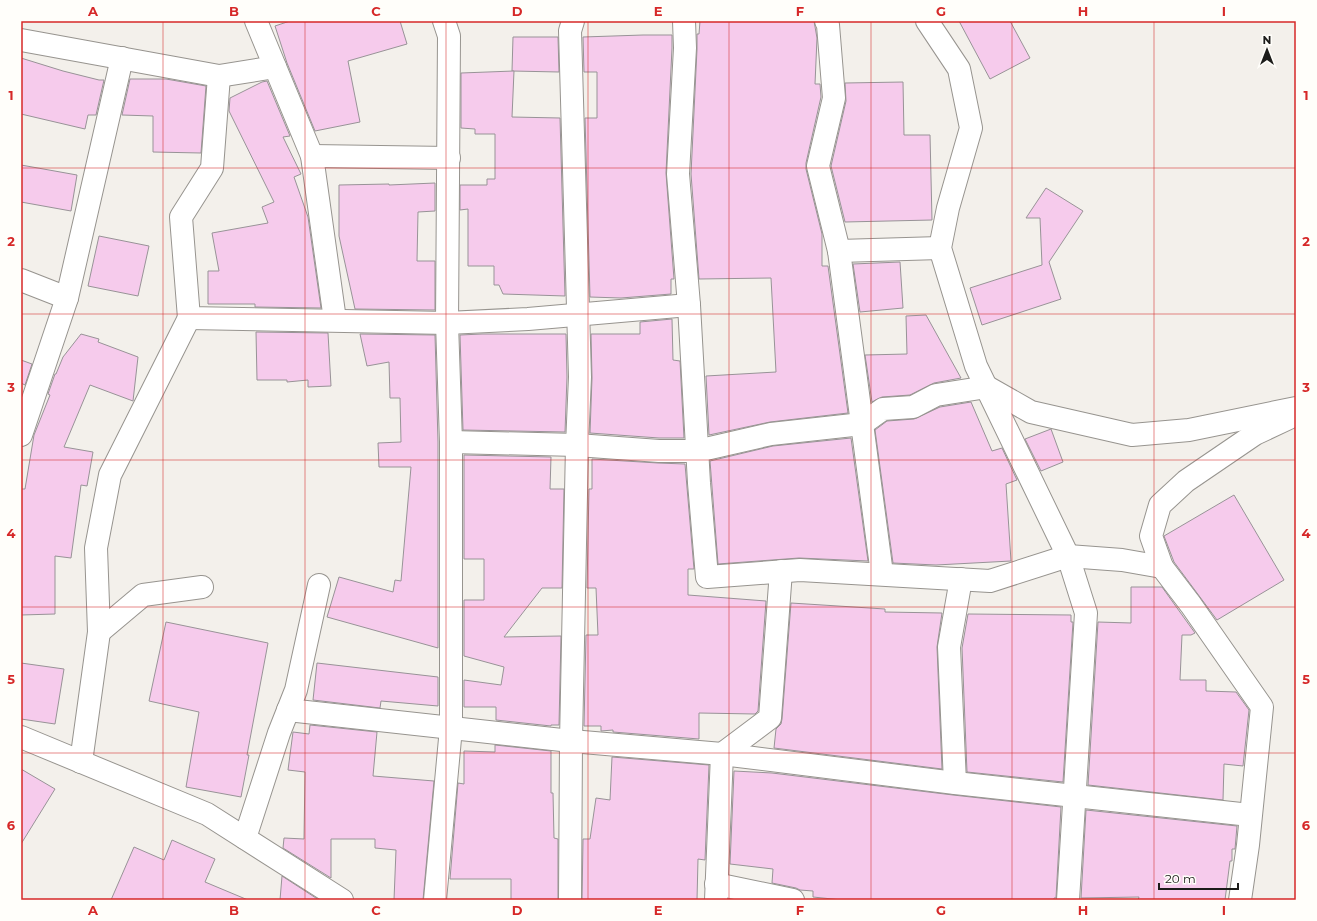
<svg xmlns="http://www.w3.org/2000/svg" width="1317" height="921" font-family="Montserrat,sans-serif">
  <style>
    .building { fill: #f6cbec; stroke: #989397 }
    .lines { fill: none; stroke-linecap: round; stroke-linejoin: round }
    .street-casing { stroke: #97948f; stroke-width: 24 }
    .secondary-casing { stroke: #97948f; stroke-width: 24 }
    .street { stroke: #fff; stroke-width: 22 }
    .secondary { stroke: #fff; stroke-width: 22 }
    .grid { fill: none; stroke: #d62828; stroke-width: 1; stroke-opacity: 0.55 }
    .neatline { fill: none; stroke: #d62828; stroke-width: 1.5 }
    .grid-label { font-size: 13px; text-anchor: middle; font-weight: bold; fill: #d62828 }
  </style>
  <rect width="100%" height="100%" fill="#f3f0eb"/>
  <g class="building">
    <path d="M 290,21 L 400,21 L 407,44 L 348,61 L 360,122 L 315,131 L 287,63 L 275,26 Z"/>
    <path d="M 700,21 L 814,21 L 817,38 L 815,84 L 820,84 L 821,97 L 806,163 L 806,169 L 822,234 L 822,266 L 828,266 L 848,413 L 770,422 L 709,435 L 706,376 L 776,372 L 771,278 L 699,279 L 691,174 L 697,49 L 697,34 L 699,34 Z"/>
    <path d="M 959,21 L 1010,21 L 1030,58 L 990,79 Z"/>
    <path d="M 643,35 L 672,35 L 672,48 L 666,173 L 674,279 L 671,279 L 671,294 L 621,298 L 590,297 L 585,118 L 597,118 L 597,72 L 584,72 L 583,37 Z"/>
    <path d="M 513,37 L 558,37 L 559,72 L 512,71 Z"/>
    <path d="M 21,58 L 63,71 L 99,80 L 104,80 L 96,115 L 88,115 L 85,129 L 21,114 Z"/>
    <path d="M 514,71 L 512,117 L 560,118 L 565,296 L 503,294 L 499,285 L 494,285 L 494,266 L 468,266 L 468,209 L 460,210 L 460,185 L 487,185 L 487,179 L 495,179 L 495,134 L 475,134 L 475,129 L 461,128 L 461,73 Z"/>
    <path d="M 130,79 L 166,79 L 206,86 L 201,153 L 153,152 L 153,116 L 122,115 Z"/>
    <path d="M 267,81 L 290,136 L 283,137 L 301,174 L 294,177 L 308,217 L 321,308 L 255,307 L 255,304 L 208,304 L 208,271 L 219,271 L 212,233 L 268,223 L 262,207 L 274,202 L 229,111 L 230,98 L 262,82 Z"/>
    <path d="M 903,82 L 904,135 L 930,135 L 932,220 L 845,222 L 831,166 L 846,101 L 845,83 Z"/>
    <path d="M 21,165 L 77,175 L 71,211 L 21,202 Z"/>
    <path d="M 435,183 L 435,211 L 418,212 L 417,261 L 435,261 L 435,310 L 355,309 L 339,236 L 339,185 L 389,184 L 389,185 Z"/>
    <path d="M 1046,188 L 1083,211 L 1049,262 L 1061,299 L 982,325 L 970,288 L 1042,265 L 1040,218 L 1026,218 Z"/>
    <path d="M 99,236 L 149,246 L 138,296 L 88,286 Z"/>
    <path d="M 900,262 L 903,308 L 860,312 L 853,264 Z"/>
    <path d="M 926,315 L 961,378 L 934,383 L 910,395 L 882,397 L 872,402 L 865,355 L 907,354 L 906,316 Z"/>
    <path d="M 672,319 L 673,360 L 680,361 L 684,438 L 659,438 L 590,433 L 592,378 L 591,334 L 640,334 L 640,322 Z"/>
    <path d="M 256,332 L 328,333 L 331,386 L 308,387 L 308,380 L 287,382 L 287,380 L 257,380 Z"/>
    <path d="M 81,334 L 99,339 L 98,342 L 138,357 L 133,401 L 90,385 L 64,447 L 93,452 L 87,486 L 81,485 L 71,558 L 55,556 L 55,614 L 21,615 L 21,489 L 25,489 L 34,435 L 50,395 L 48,394 L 55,374 L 56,374 L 63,357 Z"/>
    <path d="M 360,334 L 435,335 L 438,442 L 438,648 L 327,617 L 339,577 L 393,592 L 395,580 L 401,581 L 411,467 L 379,467 L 378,443 L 401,442 L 400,398 L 390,398 L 389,362 L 367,366 Z"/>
    <path d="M 482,334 L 566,334 L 567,377 L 565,432 L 463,430 L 460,335 Z"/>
    <path d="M 21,360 L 32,364 L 25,385 L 21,383 Z"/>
    <path d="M 971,402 L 992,451 L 1002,448 L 1017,480 L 1006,484 L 1011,561 L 936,565 L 893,563 L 875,430 L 887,421 L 914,419 L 940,407 Z"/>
    <path d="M 1051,429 L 1063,462 L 1041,471 L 1025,439 Z"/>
    <path d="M 851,438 L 868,561 L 799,558 L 718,564 L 710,461 L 773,446 Z"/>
    <path d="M 464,455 L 551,457 L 550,489 L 564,489 L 562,588 L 542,588 L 504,637 L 561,636 L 559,725 L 551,725 L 551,726 L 496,720 L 496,707 L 464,707 L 464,680 L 501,685 L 504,667 L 464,656 L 464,600 L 484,600 L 484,559 L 464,559 Z"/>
    <path d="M 592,459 L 658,463 L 685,464 L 694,569 L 688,569 L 688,595 L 766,601 L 758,711 L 755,714 L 699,713 L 699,739 L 613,732 L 613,730 L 601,731 L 601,726 L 584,726 L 586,635 L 598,635 L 596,588 L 587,588 L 589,489 L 592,489 Z"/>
    <path d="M 1234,495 L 1284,580 L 1217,620 L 1174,562 L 1164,536 Z"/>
    <path d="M 1131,587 L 1162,587 L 1195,633 L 1191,635 L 1182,635 L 1180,680 L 1206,680 L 1206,691 L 1236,692 L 1249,710 L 1243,766 L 1224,764 L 1223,800 L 1088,785 L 1098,622 L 1131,623 Z"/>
    <path d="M 791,603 L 885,609 L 885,612 L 942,613 L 937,647 L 942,769 L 774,748 L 776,729 L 781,724 L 782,719 Z"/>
    <path d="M 968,614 L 1071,615 L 1071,622 L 1073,622 L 1063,782 L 967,772 L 962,648 Z"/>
    <path d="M 166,622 L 268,643 L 247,755 L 249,755 L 241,797 L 186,787 L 199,712 L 149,701 Z"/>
    <path d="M 21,663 L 64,669 L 55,724 L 21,719 Z"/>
    <path d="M 317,663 L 438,677 L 438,706 L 381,701 L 380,708 L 313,700 Z"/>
    <path d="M 310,725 L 377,732 L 373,776 L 434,781 L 423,900 L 394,900 L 396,850 L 375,848 L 375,839 L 331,839 L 331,878 L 283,848 L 284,838 L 304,839 L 305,772 L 288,770 L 293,732 L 309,734 Z"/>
    <path d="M 495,745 L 551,751 L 551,793 L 553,793 L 554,838 L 558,839 L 558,900 L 511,900 L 511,879 L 450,879 L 458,783 L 464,784 L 464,751 L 495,752 Z"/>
    <path d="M 612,757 L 709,765 L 705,860 L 698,859 L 697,900 L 582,900 L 583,839 L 590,839 L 596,798 L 610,800 Z"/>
    <path d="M 21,769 L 55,789 L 21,844 Z"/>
    <path d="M 734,771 L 772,773 L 953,795 L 1061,807 L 1056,898 L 1054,898 L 1054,900 L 842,900 L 813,897 L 813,891 L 800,890 L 796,888 L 772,883 L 773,869 L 730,864 Z"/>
    <path d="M 1086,810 L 1237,826 L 1235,849 L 1232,849 L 1232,861 L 1230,861 L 1225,900 L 1138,900 L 1139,897 L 1081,898 Z"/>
    <path d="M 172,840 L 215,859 L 205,882 L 248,900 L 111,900 L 134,847 L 164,860 Z"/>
    <path d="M 282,876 L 319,900 L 280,900 Z"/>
  </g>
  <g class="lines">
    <g class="street-casing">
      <g id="street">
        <path d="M 256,21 L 312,156 L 335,320"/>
        <path d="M 684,21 L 685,48 L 678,174 L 689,305 L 699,483 L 707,577 L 800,570 L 990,581 L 1068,556 L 1122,560 L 1162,567 L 1191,605 L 1262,707 L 1248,845 L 1240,900"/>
        <path d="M 826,21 L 828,25 L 834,98 L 818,166 L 839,251 L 882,574"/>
        <path d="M 927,21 L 959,69 L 971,128 L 948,208 L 940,248 L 976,366 L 1068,556 L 1086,613 L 1068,900"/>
        <path d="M 21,40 L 219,76 L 275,67"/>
        <path d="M 219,76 L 212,168 L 181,217 L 189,318 L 447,323 L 528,319 L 689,305"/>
        <path d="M 312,156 L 449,158"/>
        <path d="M 839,251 L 940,248"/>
        <path d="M 21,280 L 67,298"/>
        <path d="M 21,435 L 67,298 L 122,58"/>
        <path d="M 451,442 L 577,445 L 659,451 L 697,451 L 771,434 L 862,424 L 883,409 L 913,407 L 936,395 L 987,387 L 1031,412 L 1132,435 L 1189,430 L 1296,408"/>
        <path d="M 1162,567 L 1151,536 L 1160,505 L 1186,481 L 1255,434 L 1289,418"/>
        <path d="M 99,632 L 143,595 L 202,587"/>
        <path d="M 288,710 L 571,741 L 722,754 L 955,783 L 1250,815"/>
        <path d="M 81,762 L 99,632 L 96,548 L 110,475 L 189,318"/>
        <path d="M 955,783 L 949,647 L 961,579"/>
        <path d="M 245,838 L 279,733 L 296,690 L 319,585"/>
        <path d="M 716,884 L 793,900"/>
        <path d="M 435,900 L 451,728 L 451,442 L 447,323 L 449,36 L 444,21"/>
        <path d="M 570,900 L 571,741 L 577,445 L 580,377 L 570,31 L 573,21"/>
        <path d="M 716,900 L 722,754 L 770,718 L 781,571"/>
      </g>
    </g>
    <g class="secondary-casing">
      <path id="secondary" d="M 21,737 L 207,814 L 342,900"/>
    </g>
    <use href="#street" class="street"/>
    <use href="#secondary" class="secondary"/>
  </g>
  <path class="grid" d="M 163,21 L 163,900M 305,21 L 305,900M 446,21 L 446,900M 588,21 L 588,900M 729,21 L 729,900M 871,21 L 871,900M 1012,21 L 1012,900M 1154,21 L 1154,900M 21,168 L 1296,168M 21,314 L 1296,314M 21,460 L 1296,460M 21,607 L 1296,607M 21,753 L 1296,753"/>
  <rect width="1317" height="921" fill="none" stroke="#fffefa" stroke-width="44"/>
  <g transform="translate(1267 50)" stroke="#fffefa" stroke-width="3" paint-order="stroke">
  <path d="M0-3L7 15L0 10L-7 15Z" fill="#1c1c1a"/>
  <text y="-6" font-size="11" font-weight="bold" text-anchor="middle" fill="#1c1c1a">N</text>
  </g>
  <path d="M1159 883v6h79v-6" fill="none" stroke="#1c1c1a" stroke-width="2"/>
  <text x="1165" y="883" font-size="12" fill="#1c1c1a" stroke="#fffefa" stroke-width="3" paint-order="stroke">20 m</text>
  <rect x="22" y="22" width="1273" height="877" class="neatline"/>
  <g class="grid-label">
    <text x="93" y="16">A</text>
    <text x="234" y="16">B</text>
    <text x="376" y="16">C</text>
    <text x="517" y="16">D</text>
    <text x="658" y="16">E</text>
    <text x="800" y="16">F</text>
    <text x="941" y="16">G</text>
    <text x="1083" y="16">H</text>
    <text x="1224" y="16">I</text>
    <text x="11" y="100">1</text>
    <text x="1306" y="100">1</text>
    <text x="11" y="246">2</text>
    <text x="1306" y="246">2</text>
    <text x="11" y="392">3</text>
    <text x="1306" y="392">3</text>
    <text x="11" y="538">4</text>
    <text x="1306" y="538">4</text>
    <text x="11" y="684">5</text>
    <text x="1306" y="684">5</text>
    <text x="11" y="830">6</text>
    <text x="1306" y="830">6</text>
    <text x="93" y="915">A</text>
    <text x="234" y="915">B</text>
    <text x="376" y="915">C</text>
    <text x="517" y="915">D</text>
    <text x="658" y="915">E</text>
    <text x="800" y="915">F</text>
    <text x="941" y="915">G</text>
    <text x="1083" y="915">H</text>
    <text x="1224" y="915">I</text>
  </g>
</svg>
